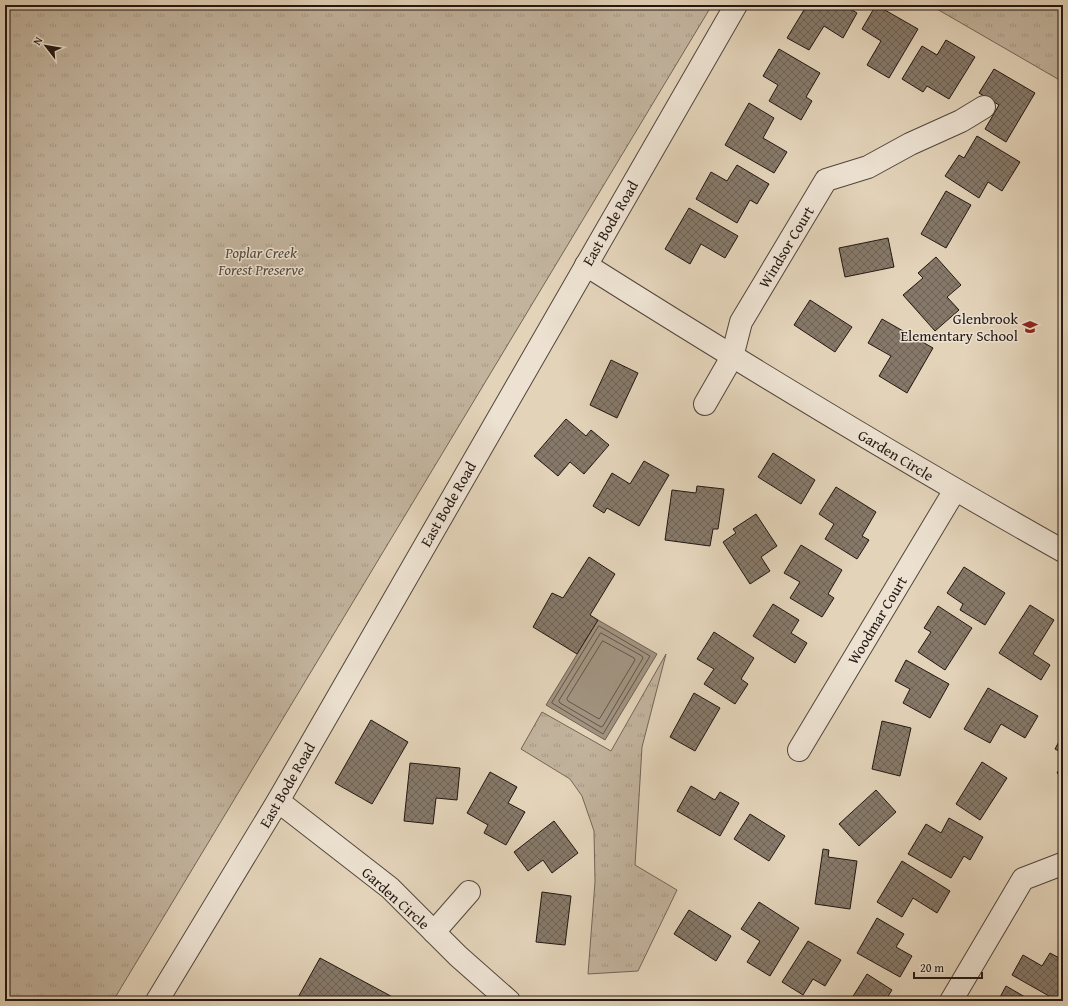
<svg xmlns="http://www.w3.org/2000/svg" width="1068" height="1006" font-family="'Gentium Book Plus',serif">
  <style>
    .grass { fill: url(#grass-tufts); stroke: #726558 }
    .water { fill: #a19380; stroke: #6e6154 }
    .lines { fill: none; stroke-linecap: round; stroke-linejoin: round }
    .shore { stroke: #625549; stroke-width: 1 }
    .building { fill: url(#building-cross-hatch); stroke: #221712 }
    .minor-casing { stroke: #52463c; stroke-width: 24 }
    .minor { stroke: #ede2d2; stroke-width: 22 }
    .labels { text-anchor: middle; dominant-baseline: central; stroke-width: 3; stroke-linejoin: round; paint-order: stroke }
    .street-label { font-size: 15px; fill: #221712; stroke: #ede2d2 }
    .park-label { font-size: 15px; font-style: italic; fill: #52463c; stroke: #ede2d2 }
    .poi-label { font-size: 15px; fill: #221712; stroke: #ede2d2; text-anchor: end }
  </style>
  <defs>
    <pattern id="grass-tufts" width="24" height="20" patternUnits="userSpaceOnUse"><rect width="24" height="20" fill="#c2b39d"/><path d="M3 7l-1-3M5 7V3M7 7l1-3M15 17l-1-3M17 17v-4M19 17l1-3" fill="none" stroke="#a69986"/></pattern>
    <pattern id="building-cross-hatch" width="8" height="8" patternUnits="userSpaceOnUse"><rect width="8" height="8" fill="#867969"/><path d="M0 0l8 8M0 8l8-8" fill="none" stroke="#6d6255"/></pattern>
  </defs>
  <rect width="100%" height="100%" fill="#e3d3b9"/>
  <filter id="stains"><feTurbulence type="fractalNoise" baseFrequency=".005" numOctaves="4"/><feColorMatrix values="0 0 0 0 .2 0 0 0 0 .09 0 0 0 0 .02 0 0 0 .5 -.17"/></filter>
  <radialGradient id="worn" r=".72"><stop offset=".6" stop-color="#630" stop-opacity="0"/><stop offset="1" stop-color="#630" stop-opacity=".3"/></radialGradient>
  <g class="grass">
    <path d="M 5,5 L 712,5 L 113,1001 L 5,1001 Z"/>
    <path d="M 930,5 L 1063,5 L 1063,82 Z"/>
    <path d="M 666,654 L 642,747 L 635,865 L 677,890 L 638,971 L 588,974 L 595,882 L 594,831 L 582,796 L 570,779 L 521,749 L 542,712 L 611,751 Z"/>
  </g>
  <path class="water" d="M 598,620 L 657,654 L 605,740 L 546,705 Z"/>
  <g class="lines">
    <g class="shore">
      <path d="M 599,626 L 650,656 L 603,734 L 552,703 Z"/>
      <path d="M 601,633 L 642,656 L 643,658 L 603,726 L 601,727 L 560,703 L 559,701 Z"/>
      <path d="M 603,641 L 634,658 L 635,660 L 600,718 L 599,719 L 568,701 L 567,699 Z"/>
    </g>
  </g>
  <g class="building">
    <path d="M 807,5 L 844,5 L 857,13 L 843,38 L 824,26 L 809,50 L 787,38 Z"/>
    <path d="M 876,5 L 918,29 L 889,78 L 867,65 L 881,41 L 862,29 Z"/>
    <path d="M 946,40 L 975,57 L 949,99 L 927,86 L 923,92 L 902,79 L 922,46 L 937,55 Z"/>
    <path d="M 779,49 L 820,73 L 806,97 L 812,101 L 801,120 L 769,101 L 778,85 L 763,76 Z"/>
    <path d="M 994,69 L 1035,93 L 1006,142 L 985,129 L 999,105 L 979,93 Z"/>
    <path d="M 749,103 L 774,118 L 763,138 L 787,152 L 774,173 L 725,145 Z"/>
    <path d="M 977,136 L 1020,162 L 1002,191 L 988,182 L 979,198 L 945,176 L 959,155 L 964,158 Z"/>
    <path d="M 737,165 L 769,184 L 757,204 L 750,200 L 737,223 L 696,199 L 711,172 L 727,181 Z"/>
    <path d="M 946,191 L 971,205 L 946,248 L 921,234 Z"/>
    <path d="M 689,208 L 738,236 L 725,258 L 701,244 L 690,264 L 665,249 Z"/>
    <path d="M 888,238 L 894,267 L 845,277 L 839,248 Z"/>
    <path d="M 936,257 L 961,285 L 947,297 L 959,310 L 935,331 L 903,295 L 923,278 L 918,273 Z"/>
    <path d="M 810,300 L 852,327 L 835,352 L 794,325 Z"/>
    <path d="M 882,319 L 933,348 L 907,393 L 879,376 L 891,356 L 868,343 Z"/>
    <path d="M 611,360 L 638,373 L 617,418 L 590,405 Z"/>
    <path d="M 566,419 L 586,436 L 591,430 L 609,445 L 584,474 L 570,462 L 558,476 L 534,456 Z"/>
    <path d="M 773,453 L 815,480 L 801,504 L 758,477 Z"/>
    <path d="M 644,461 L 669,475 L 639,526 L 607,508 L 604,513 L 593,506 L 612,473 L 630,484 Z"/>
    <path d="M 697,486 L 724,489 L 718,529 L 713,529 L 710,546 L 665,540 L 672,490 L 696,493 Z"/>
    <path d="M 836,487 L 876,512 L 862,536 L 869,540 L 857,559 L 825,539 L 834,524 L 819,514 Z"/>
    <path d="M 756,514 L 777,546 L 761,557 L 770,571 L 750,584 L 723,542 L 736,533 L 733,529 Z"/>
    <path d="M 801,545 L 842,570 L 828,594 L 834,598 L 822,617 L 790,598 L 800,582 L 784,573 Z"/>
    <path d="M 589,557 L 615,574 L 590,615 L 598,620 L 577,654 L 533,627 L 552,593 L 563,598 Z"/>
    <path d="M 964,567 L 1005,593 L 985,625 L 960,610 L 963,604 L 947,593 Z"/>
    <path d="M 773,604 L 799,620 L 791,633 L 807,643 L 795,663 L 753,636 Z"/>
    <path d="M 1030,605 L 1054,620 L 1033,654 L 1050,665 L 1041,680 L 999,653 Z"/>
    <path d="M 938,606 L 972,628 L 945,670 L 918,652 L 931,632 L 924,628 Z"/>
    <path d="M 714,632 L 754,658 L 741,679 L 748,684 L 735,704 L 704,684 L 714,669 L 697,659 Z"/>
    <path d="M 906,660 L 949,684 L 930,718 L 903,703 L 910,689 L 895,681 Z"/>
    <path d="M 988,688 L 1038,716 L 1025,738 L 1001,724 L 990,743 L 964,729 Z"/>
    <path d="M 694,693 L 720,708 L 695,751 L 670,737 Z"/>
    <path d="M 371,720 L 408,742 L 372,804 L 335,783 Z"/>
    <path d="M 882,721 L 911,728 L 900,776 L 872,769 Z"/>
    <path d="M 1063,734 L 1063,753 L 1055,749 Z"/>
    <path d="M 982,762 L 1007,778 L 980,820 L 956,804 Z"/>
    <path d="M 410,763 L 460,768 L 457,800 L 436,798 L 433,824 L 404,821 Z"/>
    <path d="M 1063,763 L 1063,777 L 1057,773 Z"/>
    <path d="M 490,772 L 517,787 L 508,803 L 525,812 L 506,845 L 484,833 L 488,825 L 467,813 Z"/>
    <path d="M 691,786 L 715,800 L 720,792 L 739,803 L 720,836 L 677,811 Z"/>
    <path d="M 876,790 L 896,812 L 859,846 L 839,824 Z"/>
    <path d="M 750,814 L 785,836 L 769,861 L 734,839 Z"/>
    <path d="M 949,818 L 983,837 L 970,860 L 964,856 L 951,878 L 908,854 L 926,824 L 941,833 Z"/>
    <path d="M 554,821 L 578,853 L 552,873 L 543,860 L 528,871 L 514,852 Z"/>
    <path d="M 823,849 L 829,850 L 828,857 L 857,861 L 850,909 L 815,904 Z"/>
    <path d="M 902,861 L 950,891 L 937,913 L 913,898 L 902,917 L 877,902 Z"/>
    <path d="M 542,892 L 571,896 L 565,945 L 536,942 Z"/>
    <path d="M 759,902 L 799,928 L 770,976 L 747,962 L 760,941 L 741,929 Z"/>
    <path d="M 689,910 L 731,936 L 716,961 L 674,934 Z"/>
    <path d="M 877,918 L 904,934 L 896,947 L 912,956 L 900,977 L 857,953 Z"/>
    <path d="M 808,941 L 841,960 L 825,986 L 813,979 L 803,995 L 782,982 Z"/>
    <path d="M 1050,953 L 1063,960 L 1063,988 L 1056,1000 L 1012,975 L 1023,955 L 1042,966 Z"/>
    <path d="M 320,958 L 400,1001 L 296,1001 Z"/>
    <path d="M 867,974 L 892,990 L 885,1001 L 850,1001 Z"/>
    <path d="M 1006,986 L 1032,1001 L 998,1001 Z"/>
  </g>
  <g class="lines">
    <g class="minor-casing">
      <g id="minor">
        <path d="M 586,265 C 743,364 901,460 1063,551"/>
        <path d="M 705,404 L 732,357 L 741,322 L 826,180 L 868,167 L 910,144 L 961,121 L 984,107"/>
        <path d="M 799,750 L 955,490"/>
        <path d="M 278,801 L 390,888 L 458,956 L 509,1001"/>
        <path d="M 434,932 L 469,892"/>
        <path d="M 157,1001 L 278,801 L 736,5"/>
        <path d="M 951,1001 L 1023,879 L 1062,864"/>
      </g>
    </g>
    <use href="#minor" class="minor"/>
  </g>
  <defs>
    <g id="school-bare" transform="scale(1.2)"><path d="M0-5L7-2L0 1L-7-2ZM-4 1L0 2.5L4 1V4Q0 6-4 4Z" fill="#8f2418" stroke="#ede2d2" stroke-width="2.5" paint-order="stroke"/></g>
  </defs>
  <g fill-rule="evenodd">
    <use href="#school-bare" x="1030" y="327"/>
  </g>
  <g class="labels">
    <g class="street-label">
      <text transform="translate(610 223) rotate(-60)">East Bode Road</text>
      <text transform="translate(786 247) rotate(-59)">Windsor Court</text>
      <text transform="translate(896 455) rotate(31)">Garden Circle</text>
      <text transform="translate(448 504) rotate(-60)">East Bode Road</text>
      <text transform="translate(877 620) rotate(-59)">Woodmar Court</text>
      <text transform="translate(287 785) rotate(-60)">East Bode Road</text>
      <text transform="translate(396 898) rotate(42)">Garden Circle</text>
    </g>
    <g class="park-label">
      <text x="261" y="252">Poplar Creek<tspan x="261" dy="17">Forest Preserve</tspan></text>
    </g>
    <g class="poi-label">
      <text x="1018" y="318">Glenbrook<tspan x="1018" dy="17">Elementary School</tspan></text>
    </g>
  </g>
  <rect width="1068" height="1006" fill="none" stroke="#e3d3b9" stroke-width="20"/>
  <rect x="6" y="6" width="1056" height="994" fill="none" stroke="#221712" stroke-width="2"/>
  <rect x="10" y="10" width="1048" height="986" fill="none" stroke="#221712"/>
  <g transform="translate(46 46) rotate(301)" stroke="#ede2d2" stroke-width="3" paint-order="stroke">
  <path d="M0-3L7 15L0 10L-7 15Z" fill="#221712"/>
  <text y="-6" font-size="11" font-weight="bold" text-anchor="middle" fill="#221712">N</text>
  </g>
  <path d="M914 972v6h68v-6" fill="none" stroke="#221712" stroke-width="2"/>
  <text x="920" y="972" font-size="12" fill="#221712" stroke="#ede2d2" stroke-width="3" paint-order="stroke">20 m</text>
  <rect width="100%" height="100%" filter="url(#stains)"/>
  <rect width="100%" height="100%" fill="url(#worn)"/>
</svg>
